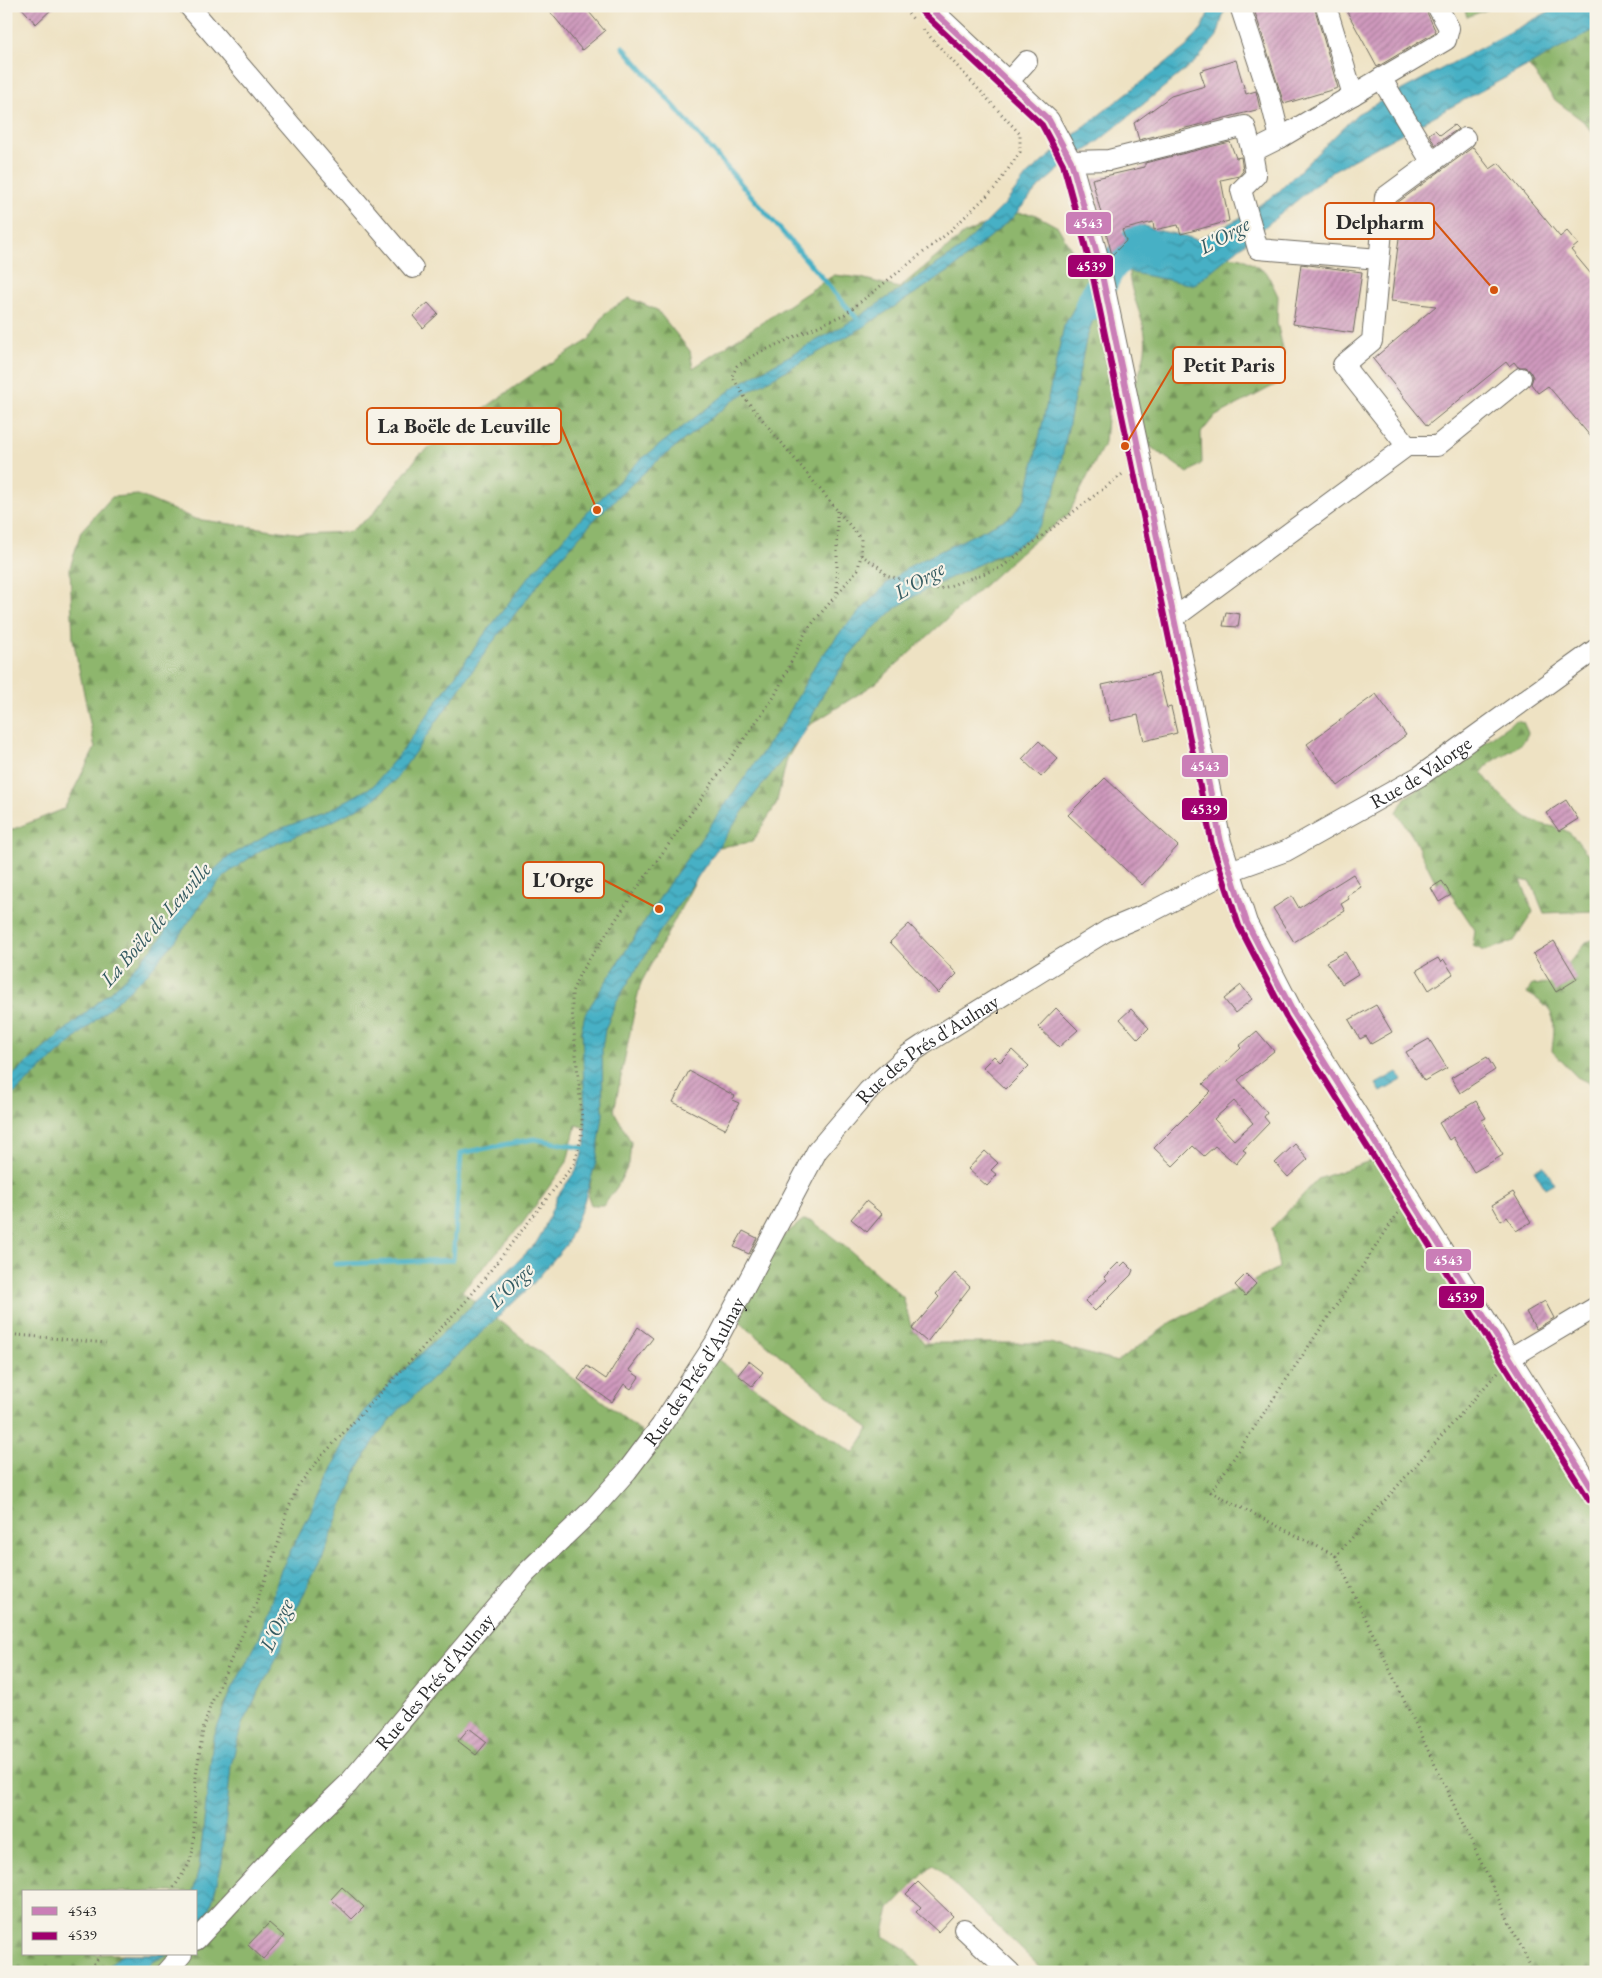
<svg xmlns="http://www.w3.org/2000/svg" width="1602" height="1978" font-family="'EB Garamond',serif">
  <style>
    .forest { fill: url(#forest-firs); stroke: #5c704c; fill-rule: evenodd }
    .water { fill: url(#water-waves); stroke: #386e78 }
    .lines { fill: none; stroke-linecap: round; stroke-linejoin: round }
    .stream { stroke: #46b0c5; stroke-width: 5 }
    .river { stroke: #46b0c5; stroke-width: 31 }
    .building { fill: url(#building-hatch); fill-rule: evenodd }
    .minor-casing { stroke: #6f6b60; stroke-width: 22 }
    .path { stroke: #6f6b60; stroke-width: 3; stroke-dasharray: 1 4; stroke-linecap: butt }
    .minor { stroke: #fff; stroke-width: 20 }
    .bus-1-casing { stroke: #f7f3e8; stroke-width: 10 }
    .bus-2-casing { stroke: #f7f3e8; stroke-width: 10 }
    .bus-1 { stroke: #ca7eb7; stroke-width: 6 }
    .bus-2 { stroke: #a0006e; stroke-width: 6 }
    .labels { text-anchor: middle; dominant-baseline: central; stroke-width: 4.5; stroke-linejoin: round; paint-order: stroke }
    .street-label { font-size: 20px; fill: #2b2b2b; stroke: #f7f3e8 }
    .water-label { font-size: 21px; font-style: italic; fill: #345a61; stroke: #f7f3e8 }
    .leader { fill: none; stroke: #d5540f; stroke-width: 2 }
    .callout-dot { fill: #d5540f; stroke: #f7f3e8; stroke-width: 2 }
    .callout { fill: #f7f3e8; stroke: #d5540f; stroke-width: 2 }
    .callout-label { font-size: 21px; text-anchor: middle; font-weight: bold; fill: #2b2b2b }
    .line-badge { stroke: #f7f3e8; stroke-width: 2 }
    .badge-label { font-size: 14px; text-anchor: middle; font-weight: bold; fill: #fff }
  </style>
  <defs>
    <pattern id="forest-firs" width="22" height="20" patternUnits="userSpaceOnUse" patternTransform="scale(1.25)"><rect width="22" height="20" fill="#8eb66d"/><path d="M5 1l3.5 6h-7zM16 11l3.5 6h-7z" fill="#74945a"/></pattern>
    <pattern id="water-waves" width="16" height="10" patternUnits="userSpaceOnUse" patternTransform="scale(1.25)"><rect width="16" height="10" fill="#46b0c5"/><path d="M0 5q4-4 8 0t8 0" fill="none" stroke="#3b8fa0"/></pattern>
    <pattern id="building-hatch" width="6" height="6" patternUnits="userSpaceOnUse" patternTransform="scale(1.25)"><rect width="6" height="6" fill="#cf99bd"/><path d="M-1 1l2-2M0 6l6-6M5 7l2-2" fill="none" stroke="#a87d9a"/></pattern>
  </defs>
  <rect width="100%" height="100%" fill="#f7f3e8"/>
  <filter id="ink" filterUnits="userSpaceOnUse"><feTurbulence type="fractalNoise" baseFrequency=".02" numOctaves="2"/><feDisplacementMap in="SourceGraphic" scale="10" xChannelSelector="R" yChannelSelector="G"/><feConvolveMatrix kernelMatrix="1 2 1 2 8 2 1 2 1" color-interpolation-filters="sRGB"/></filter>
  <filter id="wash" filterUnits="userSpaceOnUse"><feTurbulence type="fractalNoise" baseFrequency=".0096" numOctaves="4" result="noise"/><feDisplacementMap in="SourceGraphic" scale="20" xChannelSelector="R" yChannelSelector="G"/><feGaussianBlur stdDeviation="1.12" result="paint"/><feColorMatrix in="noise" values="0 0 0 0 0 0 0 0 0 0 0 0 0 0 0 0 0 1.4 0 .05"/><feComposite in="paint" operator="in"/></filter>
  <g filter="url(#wash)">
    <rect width="100%" height="100%" fill="#eee2c3"/>
    <g class="forest">
      <path d="M 1464,6 L 1490,6 L 1491,8 L 1467,17 Z"/>
      <path d="M 1596,11 L 1596,137 L 1583,121 L 1555,100 L 1528,65 L 1533,51 Z"/>
      <path d="M 1011,213 L 1034,214 L 1058,227 L 1097,293 L 1109,381 L 1137,380 C 1140,371 1144,360 1145,350 C 1149,323 1129,297 1129,270 L 1213,254 L 1242,258 L 1267,273 L 1278,296 L 1277,323 L 1284,353 L 1279,383 L 1214,417 L 1201,433 L 1202,463 L 1188,473 L 1141,440 L 1126,411 L 1108,407 L 1105,442 L 1068,515 L 1029,545 L 876,683 L 805,728 L 787,759 L 776,805 L 752,842 L 713,848 L 641,983 L 637,998 L 614,1111 L 631,1142 L 629,1164 L 617,1187 L 604,1205 L 591,1205 L 588,1196 L 597,1146 L 589,1129 L 576,1125 L 567,1162 L 522,1224 L 462,1291 L 657,1444 L 713,1356 L 760,1391 L 854,1453 L 869,1429 L 736,1319 L 776,1242 L 803,1220 L 812,1221 L 853,1253 L 903,1297 L 911,1326 L 924,1343 L 1050,1343 L 1117,1362 L 1172,1322 L 1279,1268 L 1272,1228 L 1318,1179 L 1373,1160 L 1405,1202 L 1596,1507 L 1596,1972 L 1045,1972 L 933,1864 L 890,1909 L 883,1936 L 907,1950 L 924,1972 L 6,1972 L 6,832 L 64,809 L 95,748 L 73,639 L 70,568 L 81,531 L 112,497 L 138,495 L 195,519 L 302,534 L 349,532 L 371,516 L 419,455 L 530,376 L 589,340 L 605,313 L 629,298 L 657,310 L 690,351 L 693,368 L 834,275 L 861,278 L 899,288 L 964,234 ZM 24,1892 L 196,1892 L 196,1954 L 24,1954 Z"/>
      <path d="M 1516,720 L 1523,722 L 1528,733 C 1521,752 1493,755 1482,772 C 1492,789 1520,816 1539,823 C 1548,827 1559,826 1568,832 C 1580,840 1582,853 1596,858 L 1596,911 L 1544,913 L 1531,882 L 1521,880 L 1533,912 L 1514,941 L 1485,951 L 1473,946 L 1475,930 L 1450,893 L 1439,889 L 1414,839 L 1397,812 L 1405,798 Z"/>
      <path d="M 1596,939 L 1596,1094 L 1589,1083 L 1577,1077 L 1552,1051 C 1555,1020 1559,1011 1527,993 L 1532,985 L 1553,983 L 1586,942 Z"/>
    </g>
    <g class="water">
      <path d="M 1211,6 L 1226,6 L 1217,36 L 1197,60 L 1089,149 L 1076,155 L 1040,186 L 1012,218 L 954,268 L 860,329 L 735,399 L 650,467 L 595,519 L 548,572 L 492,643 L 396,779 L 372,801 L 333,821 L 261,850 L 228,873 L 209,893 L 176,940 L 148,973 L 6,1101 L 6,1081 L 120,983 L 159,941 L 174,916 L 197,886 L 227,858 L 271,832 L 324,813 L 373,786 L 405,747 L 483,636 L 528,578 L 586,513 L 639,461 L 737,385 L 857,318 L 960,249 L 1004,205 L 1027,175 L 1081,129 L 1186,47 L 1202,28 Z"/>
      <path d="M 1559,6 L 1596,6 L 1596,29 L 1334,170 L 1194,285 L 1133,273 L 1122,267 L 1114,272 L 1116,255 L 1112,255 L 1143,225 C 1160,233 1179,233 1197,240 L 1238,219 L 1276,194 L 1357,114 Z"/>
      <path d="M 1104,267 L 1103,291 L 1086,340 L 1055,492 L 1041,524 L 1030,537 L 1015,547 L 923,591 L 897,607 L 873,629 L 852,652 L 822,696 L 804,733 L 755,794 L 659,933 L 616,1002 L 605,1030 L 602,1048 L 603,1115 L 596,1162 L 582,1208 L 566,1245 L 531,1286 L 398,1411 L 376,1438 L 356,1472 L 317,1567 L 290,1622 L 279,1653 L 242,1724 L 231,1765 L 222,1863 L 211,1906 L 203,1922 L 196,1929 L 196,1892 L 193,1892 L 199,1868 L 213,1739 L 231,1691 L 259,1639 L 280,1572 L 306,1520 L 307,1523 L 344,1441 L 367,1408 L 391,1382 L 508,1271 L 536,1243 L 543,1231 L 557,1197 L 576,1170 L 586,1145 L 582,1027 L 585,1014 L 668,885 L 784,722 L 815,665 L 843,629 L 887,583 L 910,566 L 1012,516 L 1026,497 L 1064,326 L 1081,295 Z"/>
      <path d="M 1397,1072 L 1402,1080 L 1381,1092 L 1376,1084 Z"/>
      <path d="M 1543,1165 L 1554,1183 L 1545,1188 L 1534,1170 Z"/>
      <path d="M 122,1954 L 169,1954 L 152,1962 L 142,1972 L 103,1972 Z"/>
    </g>
    <g class="lines">
      <g class="stream">
        <path d="M 623,47 L 860,322"/>
        <path d="M 335,1264 L 453,1260 L 461,1153 L 534,1139 L 589,1149"/>
      </g>
      <path class="river" d="M 1090,306 L 1110,268 L 1136,240 L 1149,246"/>
    </g>
    <g id="blocks">
      <g class="building">
        <path d="M 20,6 L 55,6 L 36,24 Z"/>
        <path d="M 545,6 L 584,6 L 605,31 L 582,50 Z"/>
        <path d="M 1253,6 L 1314,6 L 1338,88 L 1284,104 Z"/>
        <path d="M 1344,6 L 1424,6 L 1436,32 L 1377,67 Z"/>
        <path d="M 1236,60 L 1246,94 L 1256,91 L 1260,109 L 1139,140 L 1134,123 L 1171,96 L 1205,86 L 1200,71 Z"/>
        <path d="M 1454,125 L 1458,129 L 1435,145 L 1429,134 L 1435,130 L 1440,135 Z"/>
        <path d="M 1230,142 L 1236,158 L 1241,157 L 1243,171 L 1239,176 L 1221,180 L 1229,221 L 1181,234 L 1178,225 L 1154,230 L 1153,222 L 1122,230 L 1126,241 L 1112,255 L 1092,179 L 1145,167 L 1145,163 Z"/>
        <path d="M 1473,147 L 1490,169 L 1499,163 L 1560,237 L 1567,231 L 1578,244 L 1571,250 L 1596,280 L 1596,443 L 1548,386 L 1538,393 L 1531,384 L 1533,377 L 1530,371 L 1525,367 L 1518,367 L 1514,362 L 1509,366 L 1506,362 L 1427,426 L 1373,359 L 1436,306 L 1391,301 L 1400,230 L 1420,231 L 1397,203 Z"/>
        <path d="M 1301,264 L 1362,272 L 1353,333 L 1293,324 Z"/>
        <path d="M 428,303 L 438,314 L 423,328 L 413,316 Z"/>
        <path d="M 1226,612 L 1240,614 L 1238,627 L 1223,626 Z"/>
        <path d="M 1158,673 L 1167,708 L 1171,707 L 1177,733 L 1144,741 L 1138,715 L 1110,721 L 1102,685 Z"/>
        <path d="M 1376,694 L 1406,735 L 1338,786 L 1307,744 Z"/>
        <path d="M 1039,741 L 1058,759 L 1041,777 L 1022,759 Z"/>
        <path d="M 1105,778 L 1178,846 L 1142,885 L 1068,815 Z"/>
        <path d="M 1566,800 L 1578,819 L 1559,831 L 1546,813 Z"/>
        <path d="M 1353,874 L 1361,887 L 1347,896 L 1349,899 L 1341,904 L 1345,911 L 1294,942 L 1273,908 L 1292,896 L 1299,908 Z"/>
        <path d="M 1442,881 L 1451,895 L 1439,902 L 1431,888 Z"/>
        <path d="M 909,924 L 957,974 L 938,993 L 890,942 Z"/>
        <path d="M 1554,941 L 1577,979 L 1556,992 L 1533,954 Z"/>
        <path d="M 1345,952 L 1358,974 L 1342,984 L 1326,962 Z"/>
        <path d="M 1438,958 L 1441,963 L 1444,960 L 1453,974 L 1429,990 L 1417,970 Z"/>
        <path d="M 1241,985 L 1252,999 L 1235,1013 L 1224,999 Z"/>
        <path d="M 1376,1005 L 1392,1032 L 1371,1044 L 1366,1036 L 1360,1039 L 1349,1020 Z"/>
        <path d="M 1056,1008 L 1078,1030 L 1059,1047 L 1038,1027 Z"/>
        <path d="M 1131,1009 L 1149,1028 L 1138,1039 L 1120,1019 Z"/>
        <path d="M 1257,1031 L 1274,1051 L 1238,1080 L 1267,1113 L 1264,1117 L 1269,1123 L 1243,1150 L 1246,1152 L 1236,1164 L 1215,1146 L 1204,1156 L 1193,1146 L 1173,1166 L 1154,1148 L 1211,1091 L 1203,1084 L 1241,1048 L 1239,1046 ZM 1234,1101 L 1253,1123 L 1234,1140 L 1214,1119 Z"/>
        <path d="M 1429,1039 L 1447,1068 L 1424,1081 L 1406,1052 Z"/>
        <path d="M 1012,1050 L 1029,1066 L 1006,1089 L 983,1067 L 994,1056 L 1000,1062 Z"/>
        <path d="M 1487,1057 L 1495,1070 L 1460,1093 L 1451,1078 Z"/>
        <path d="M 689,1071 L 735,1096 L 732,1100 L 739,1103 L 725,1129 L 673,1102 Z"/>
        <path d="M 1476,1101 L 1486,1118 L 1482,1120 L 1503,1155 L 1474,1172 L 1453,1137 L 1449,1140 L 1439,1123 Z"/>
        <path d="M 1295,1144 L 1308,1159 L 1288,1177 L 1275,1163 Z"/>
        <path d="M 985,1151 L 998,1163 L 991,1170 L 997,1175 L 987,1186 L 968,1169 Z"/>
        <path d="M 1513,1192 L 1531,1222 L 1516,1231 L 1507,1217 L 1501,1221 L 1492,1205 Z"/>
        <path d="M 866,1201 L 882,1214 L 867,1232 L 851,1219 Z"/>
        <path d="M 743,1231 L 757,1238 L 749,1254 L 734,1247 Z"/>
        <path d="M 1125,1262 L 1133,1270 L 1131,1275 L 1095,1311 L 1085,1301 L 1107,1280 L 1104,1277 L 1118,1263 L 1121,1266 Z"/>
        <path d="M 955,1273 L 970,1287 L 927,1342 L 912,1329 L 939,1297 L 936,1294 Z"/>
        <path d="M 1246,1274 L 1256,1284 L 1245,1296 L 1235,1285 Z"/>
        <path d="M 1545,1301 L 1554,1318 L 1536,1329 L 1526,1312 Z"/>
        <path d="M 638,1327 L 653,1338 L 629,1370 L 639,1377 L 631,1389 L 624,1384 L 612,1402 L 578,1379 L 587,1366 L 606,1379 Z"/>
        <path d="M 749,1361 L 763,1372 L 752,1386 L 738,1375 Z"/>
        <path d="M 469,1728 L 487,1742 L 476,1755 L 458,1741 Z"/>
        <path d="M 918,1882 L 953,1916 L 938,1932 L 916,1912 L 921,1907 L 906,1894 Z"/>
        <path d="M 342,1887 L 364,1907 L 352,1919 L 331,1899 Z"/>
        <path d="M 269,1923 L 284,1936 L 263,1959 L 248,1945 Z"/>
      </g>
    </g>
  </g>
  <g filter="url(#ink)">
    <use href="#blocks" fill-opacity="0" stroke="#6f6b60" stroke-width="1"/>
    <g class="lines">
      <g class="minor-casing">
        <g id="minor">
          <path d="M 189,6 L 413,268"/>
          <path d="M 928,6 L 1049,120 L 1071,161 L 1099,261 L 1221,842 L 1247,923 L 1293,1012 L 1596,1495"/>
          <path d="M 1240,6 L 1267,88"/>
          <path d="M 1326,6 L 1353,95"/>
          <path d="M 1381,78 L 1432,163"/>
          <path d="M 1007,83 L 1027,61"/>
          <path d="M 1269,94 L 1280,138"/>
          <path d="M 1071,161 L 1109,160 L 1245,126 L 1252,152"/>
          <path d="M 1379,259 L 1258,249 L 1241,190 L 1256,175 L 1252,152 L 1280,138 L 1446,40 L 1449,28 L 1437,6"/>
          <path d="M 1407,446 L 1437,446 L 1521,378"/>
          <path d="M 1174,618 L 1407,446 L 1343,365 L 1372,341 L 1385,197 L 1465,138"/>
          <path d="M 1510,1358 L 1596,1307"/>
          <path d="M 964,1929 L 1010,1972"/>
          <path id="s1" d="M 196,1940 L 283,1847 L 348,1784 L 526,1573 L 593,1509 L 627,1471 L 661,1426 L 717,1340 L 817,1151 L 868,1091 L 908,1055 L 923,1045 L 1108,930 L 1151,912 L 1230,871 L 1286,851 L 1420,776 L 1596,649"/>
          <path d="M 166,1972 L 182,1954"/>
        </g>
      </g>
      <g class="path">
        <path d="M 902,6 L 913,19"/>
        <path d="M 837,511 L 837,594"/>
        <path d="M 861,555 L 879,567 L 886,575 L 938,590 L 1002,567 L 1125,472"/>
        <path d="M 6,1334 L 106,1343"/>
        <path d="M 1498,1372 L 1336,1556 L 1533,1972"/>
        <path d="M 1336,1556 L 1211,1492 L 1398,1213"/>
        <path d="M 171,1892 L 189,1864 L 193,1850 L 196,1775 L 203,1730 L 211,1704 L 253,1611 L 279,1541 L 286,1514 L 298,1486 L 320,1458 L 468,1299 L 574,1164 L 581,1139 L 582,1120 L 572,1010 L 572,992 L 580,973 L 631,897 L 774,697 L 806,631 L 858,569 L 861,555 L 861,539 L 747,401 L 732,376 L 737,366 L 752,356 L 845,314 L 948,233 L 996,187 L 1020,152 L 1020,134 L 921,27"/>
        <path d="M 88,1972 L 101,1954"/>
      </g>
      <use href="#minor" class="minor"/>
      <g class="bus-1-casing">
        <path id="bus-1" d="M 928,6 L 1049,120 L 1071,161 L 1099,261 L 1221,842 L 1247,923 L 1293,1012 L 1596,1495"/>
      </g>
      <g class="bus-2-casing">
        <path id="bus-2" d="M 922,12 L 1042,125 L 1063,164 L 1090,263 L 1212,844 L 1239,926 L 1286,1017 L 1589,1500"/>
      </g>
      <use href="#bus-1" class="bus-1"/>
      <use href="#bus-2" class="bus-2"/>
    </g>
  </g>
  <g class="labels">
    <g class="street-label">
      <text stroke="none"><textPath href="#s1" startOffset="1730">Rue de Valorge</textPath></text>
      <text stroke="none"><textPath href="#s1" startOffset="1162">Rue des Prés d'Aulnay</textPath></text>
      <text stroke="none"><textPath href="#s1" startOffset="758">Rue des Prés d'Aulnay</textPath></text>
      <text stroke="none"><textPath href="#s1" startOffset="352">Rue des Prés d'Aulnay</textPath></text>
    </g>
    <g class="water-label">
      <text transform="translate(1224 235) rotate(-29)">L'Orge</text>
      <text transform="translate(919 580) rotate(-31)">L'Orge</text>
      <text transform="translate(155 924) rotate(-49)">La Boële de Leuville</text>
      <text transform="translate(510 1285) rotate(-45)">L'Orge</text>
      <text transform="translate(276 1625) rotate(-66)">L'Orge</text>
    </g>
  </g>
  <path class="leader" d="M1494 290L1434 221M1125 446L1173 365M597 510L561 426M659 909L604 880"/>
  <g class="callout-dot">
    <circle cx="1494" cy="290" r="5"/>
    <circle cx="1125" cy="446" r="5"/>
    <circle cx="597" cy="510" r="5"/>
    <circle cx="659" cy="909" r="5"/>
  </g>
  <g class="callout">
    <rect x="1325" y="203" width="109" height="36" rx="5"/>
    <rect x="1173" y="347" width="112" height="36" rx="5"/>
    <rect x="367" y="408" width="194" height="36" rx="5"/>
    <rect x="523" y="862" width="81" height="36" rx="5"/>
  </g>
  <g class="callout-label">
    <text x="1380" y="229">Delpharm</text>
    <text x="1229" y="372">Petit Paris</text>
    <text x="464" y="433">La Boële de Leuville</text>
    <text x="563" y="887">L'Orge</text>
  </g>
  <g class="line-badge">
    <rect x="1065" y="211" width="47" height="24" rx="5" fill="#ca7eb7"/>
    <rect x="1067" y="254" width="47" height="24" rx="5" fill="#a0006e"/>
    <rect x="1181" y="754" width="48" height="24" rx="5" fill="#ca7eb7"/>
    <rect x="1181" y="797" width="47" height="24" rx="5" fill="#a0006e"/>
    <rect x="1425" y="1248" width="47" height="24" rx="5" fill="#ca7eb7"/>
    <rect x="1438" y="1285" width="47" height="24" rx="5" fill="#a0006e"/>
  </g>
  <g class="badge-label">
    <text x="1088" y="228">4543</text>
    <text x="1091" y="271">4539</text>
    <text x="1205" y="771">4543</text>
    <text x="1205" y="814">4539</text>
    <text x="1448" y="1265">4543</text>
    <text x="1462" y="1302">4539</text>
  </g>
  <rect width="1602" height="1978" fill="none" stroke="#f7f3e8" stroke-width="25"/>
  <rect x="22" y="1890" width="175" height="65" fill="#f7f3e8" stroke="#a5a39c"/>
  <rect x="32" y="1907" width="25" height="8" fill="#ca7eb7" stroke="#a5a39c"/>
  <text x="68" y="1916" font-size="15" fill="#2b2b2b">4543</text>
  <rect x="32" y="1932" width="25" height="8" fill="#a0006e" stroke="#a5a39c"/>
  <text x="68" y="1940" font-size="15" fill="#2b2b2b">4539</text>
</svg>
